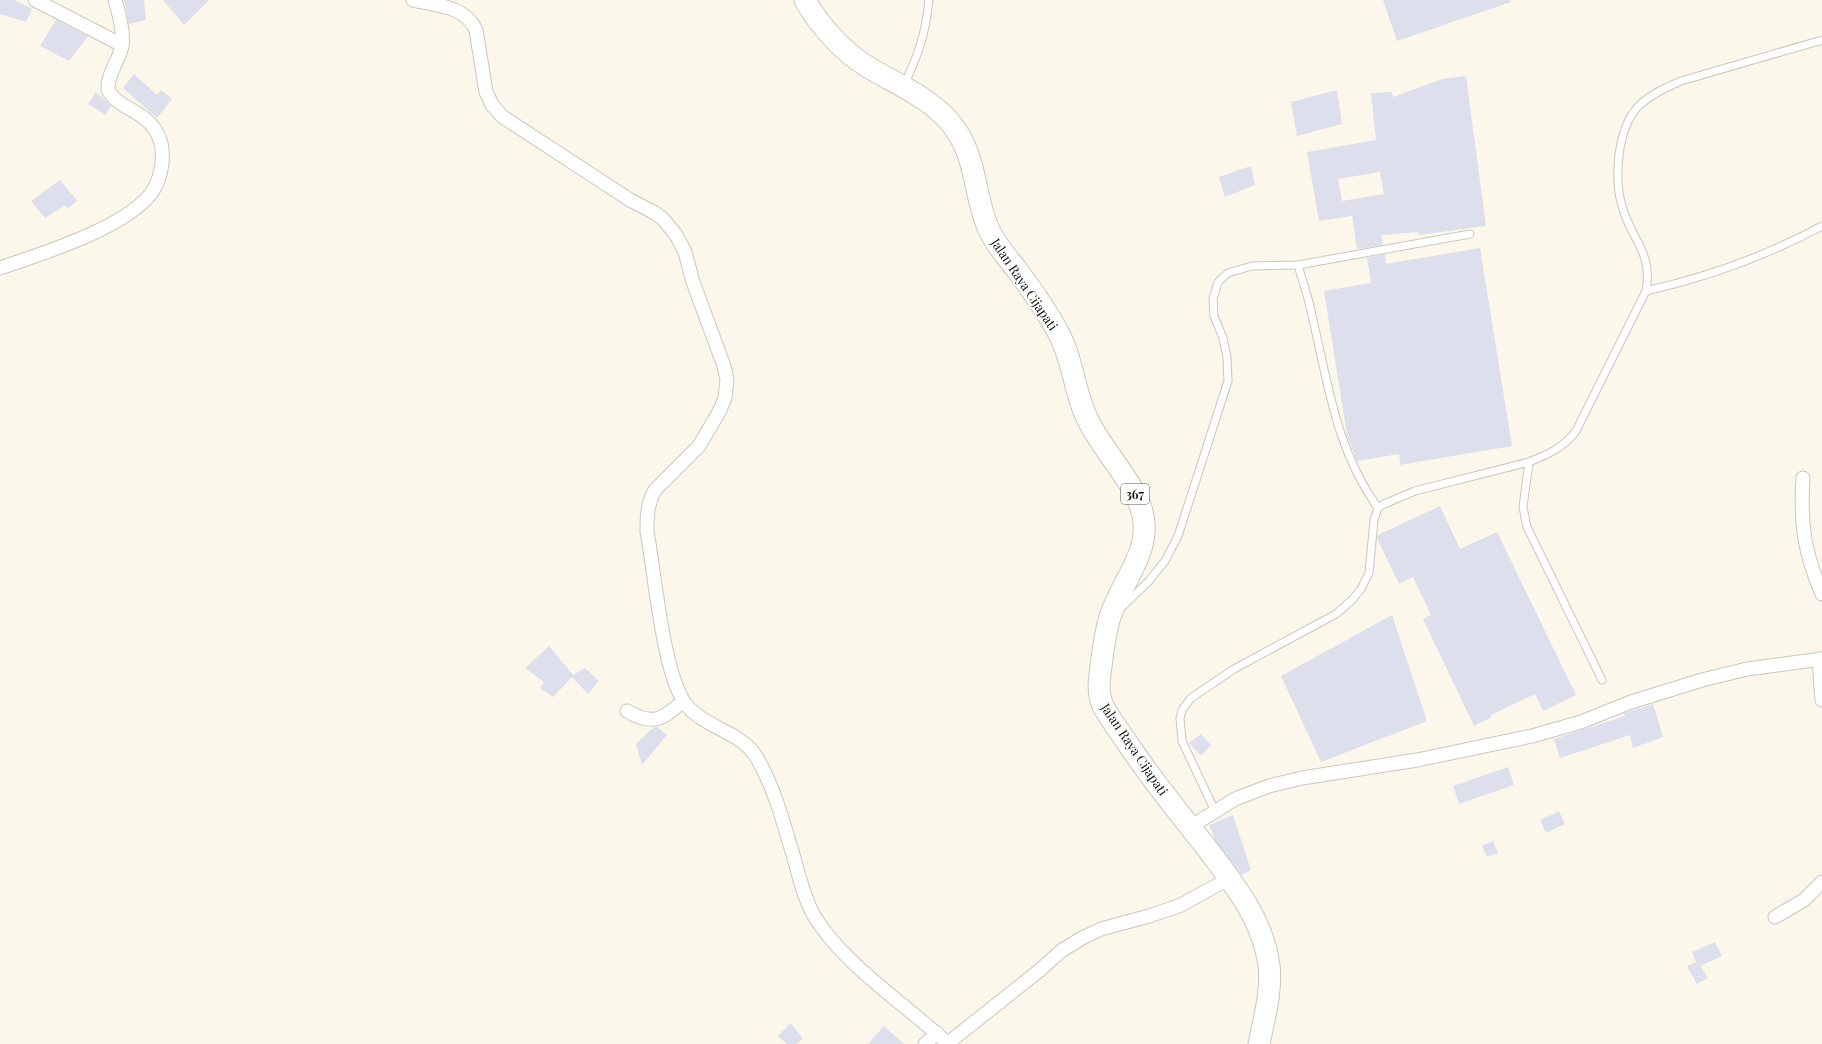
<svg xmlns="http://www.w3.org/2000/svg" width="1822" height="1044" font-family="'Playfair Display',serif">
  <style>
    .building { fill: #dedfec; fill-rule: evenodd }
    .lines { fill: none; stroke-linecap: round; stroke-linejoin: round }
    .lane-casing { stroke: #cac7bb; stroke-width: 9 }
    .street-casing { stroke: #cac7bb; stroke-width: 15 }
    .primary-casing { stroke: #cac7bb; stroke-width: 23 }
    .lane { stroke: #fff; stroke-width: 7 }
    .street { stroke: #fff; stroke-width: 13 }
    .primary { stroke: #fff; stroke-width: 21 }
    .labels { text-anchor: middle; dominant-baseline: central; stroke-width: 3.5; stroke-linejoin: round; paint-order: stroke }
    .shield { fill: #fff; stroke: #565552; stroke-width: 1 }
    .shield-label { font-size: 12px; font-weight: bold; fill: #0d0c08 }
    .street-label { font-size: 13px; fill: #0d0c08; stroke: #fff }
  </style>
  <rect width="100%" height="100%" fill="#fbf7eb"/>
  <g class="building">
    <path d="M 0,0 L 15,0 L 32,9 L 26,22 L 0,14 Z"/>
    <path d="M 124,0 L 144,0 L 146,20 L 129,24 Z"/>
    <path d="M 163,0 L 209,0 L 184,25 Z"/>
    <path d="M 1383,0 L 1510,0 L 1511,2 L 1397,41 Z"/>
    <path d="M 56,20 L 88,36 L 69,61 L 40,46 Z"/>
    <path d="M 134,74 L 157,95 L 161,90 L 172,99 L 157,118 L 123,88 Z"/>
    <path d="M 1466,76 L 1486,226 L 1419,235 L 1418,232 L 1381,235 L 1383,245 L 1357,249 L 1352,216 L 1319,221 L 1307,152 L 1376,140 L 1371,93 L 1392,92 L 1393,97 L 1442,79 ZM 1380,172 L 1384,194 L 1342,201 L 1338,179 Z"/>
    <path d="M 1337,90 L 1342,124 L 1297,136 L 1291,102 Z"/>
    <path d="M 96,92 L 111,106 L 105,115 L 88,104 Z"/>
    <path d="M 1251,166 L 1255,185 L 1225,197 L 1219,177 Z"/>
    <path d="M 60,180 L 77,201 L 68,208 L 65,205 L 45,218 L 31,201 Z"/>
    <path d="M 1480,248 L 1512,446 L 1400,465 L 1399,454 L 1357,461 L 1347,435 L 1324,291 L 1371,283 L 1367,258 L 1385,254 L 1386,264 Z"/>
    <path d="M 1440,506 L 1460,549 L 1497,532 L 1576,695 L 1543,711 L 1535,694 L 1491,715 L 1492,717 L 1474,726 L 1423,619 L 1431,615 L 1413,577 L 1399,584 L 1377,538 L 1378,535 Z"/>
    <path d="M 1392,615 L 1427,721 L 1321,762 L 1281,676 Z"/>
    <path d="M 549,646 L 573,675 L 585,668 L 599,681 L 588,694 L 572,677 L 553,697 L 540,688 L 544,682 L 525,668 Z"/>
    <path d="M 1653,704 L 1663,737 L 1633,748 L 1630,735 L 1560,758 L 1554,739 L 1625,716 L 1624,713 Z"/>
    <path d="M 654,727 L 657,727 L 667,735 L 642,765 L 636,744 Z"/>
    <path d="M 1201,734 L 1211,745 L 1201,756 L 1189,743 Z"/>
    <path d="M 1508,767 L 1514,785 L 1459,804 L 1453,786 Z"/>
    <path d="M 1559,811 L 1565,824 L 1546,833 L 1540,820 Z"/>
    <path d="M 1233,815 L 1251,870 L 1241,875 L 1215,840 L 1209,825 Z"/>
    <path d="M 1493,841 L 1498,853 L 1487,857 L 1482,846 Z"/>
    <path d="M 1715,942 L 1722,956 L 1700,966 L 1708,978 L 1697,984 L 1687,966 L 1696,962 L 1692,952 Z"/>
    <path d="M 791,1023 L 803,1039 L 796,1044 L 787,1044 L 778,1036 Z"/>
    <path d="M 884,1026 L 904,1044 L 868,1044 Z"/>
  </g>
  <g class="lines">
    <g class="lane-casing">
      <g id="lane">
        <path d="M 904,85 C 919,53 925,36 929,0"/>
        <path d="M 1298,265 C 1302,280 1308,296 1311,311 C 1328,382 1335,448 1378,508"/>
        <path d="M 1646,291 C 1708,277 1766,256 1822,226"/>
        <path d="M 1529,462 L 1523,507 L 1527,527 L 1602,680"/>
        <path d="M 1119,610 L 1149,581 L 1165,561 L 1178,536 L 1228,381 L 1227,357 L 1223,338 L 1214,316 L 1213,299 L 1218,282 L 1228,273 L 1252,266 L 1298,265 L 1470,234"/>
        <path d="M 1215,811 L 1182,741 L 1180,718 L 1182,710 L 1191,698 L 1234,669 L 1336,614 L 1352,600 L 1361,589 L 1369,573 L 1374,520 L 1378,508 L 1384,504 L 1415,491 L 1529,462 C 1549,454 1563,448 1576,431 L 1646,291 C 1653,251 1631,240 1622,206 C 1617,189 1617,172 1619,155 C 1625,110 1641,98 1681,81 L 1822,40"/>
      </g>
    </g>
    <g class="street-casing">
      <g id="street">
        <path d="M 35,0 L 122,45"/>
        <path d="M 413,0 C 437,6 464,5 476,30 L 486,92 L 492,105 L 503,117 L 630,200 L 655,213 L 663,219 L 676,235 L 685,252 L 693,282 L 724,366 L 727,380 L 725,398 L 719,412 L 699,446 L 655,490 C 647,504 647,516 647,532 C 655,572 663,680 688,707 C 708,729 742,732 757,758 C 775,789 784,825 794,858 C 799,877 804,897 813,914 C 843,965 906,1004 948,1044"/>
        <path d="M 0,268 C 41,254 132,226 154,189 C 159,180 161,172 162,163 C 163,153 162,142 157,133 C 145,110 118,109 108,90 C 107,74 119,61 122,46 C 124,31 119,14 115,0"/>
        <path d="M 1803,478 C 1800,523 1804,552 1822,594"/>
        <path d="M 1819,659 L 1822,700"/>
        <path d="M 627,711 C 653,726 662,720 683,701"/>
        <path d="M 1190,827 L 1235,799 L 1269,786 L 1302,778 L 1417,760 L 1532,736 L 1581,722 L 1631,702 L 1702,680 L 1747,669 L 1822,659"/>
        <path d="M 1775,917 L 1804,900 L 1822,882"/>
        <path d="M 948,1043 L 1040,970 L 1061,951 L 1082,938 L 1101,929 L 1149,916 L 1181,905 L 1230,878"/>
        <path d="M 925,1044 L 937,1033"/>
      </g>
    </g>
    <g class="primary-casing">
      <path id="primary" d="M 805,0 C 819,25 843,52 868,67 C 896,84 927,96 949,121 C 979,156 972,193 989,230 C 996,245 1007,257 1017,270 C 1032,290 1046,310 1058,332 C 1074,361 1074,395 1090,424 C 1105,453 1130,477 1141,508 C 1155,549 1121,581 1110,617 C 1105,633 1103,650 1101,666 C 1099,681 1097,694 1104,708 C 1111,720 1120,732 1128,744 C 1152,780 1179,813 1206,847 C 1233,883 1263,919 1269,965 C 1272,992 1264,1018 1259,1044"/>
    </g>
    <use href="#lane" class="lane"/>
    <use href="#street" class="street"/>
    <use href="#primary" class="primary"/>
  </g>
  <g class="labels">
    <rect class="shield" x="1121" y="484" width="28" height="20" rx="3"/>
    <g class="shield-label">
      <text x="1135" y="494">367</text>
    </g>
    <g class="street-label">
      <text transform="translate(1025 284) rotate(56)">Jalan Raya Cijapati</text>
      <text transform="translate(1135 749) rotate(56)">Jalan Raya Cijapati</text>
    </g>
  </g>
</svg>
